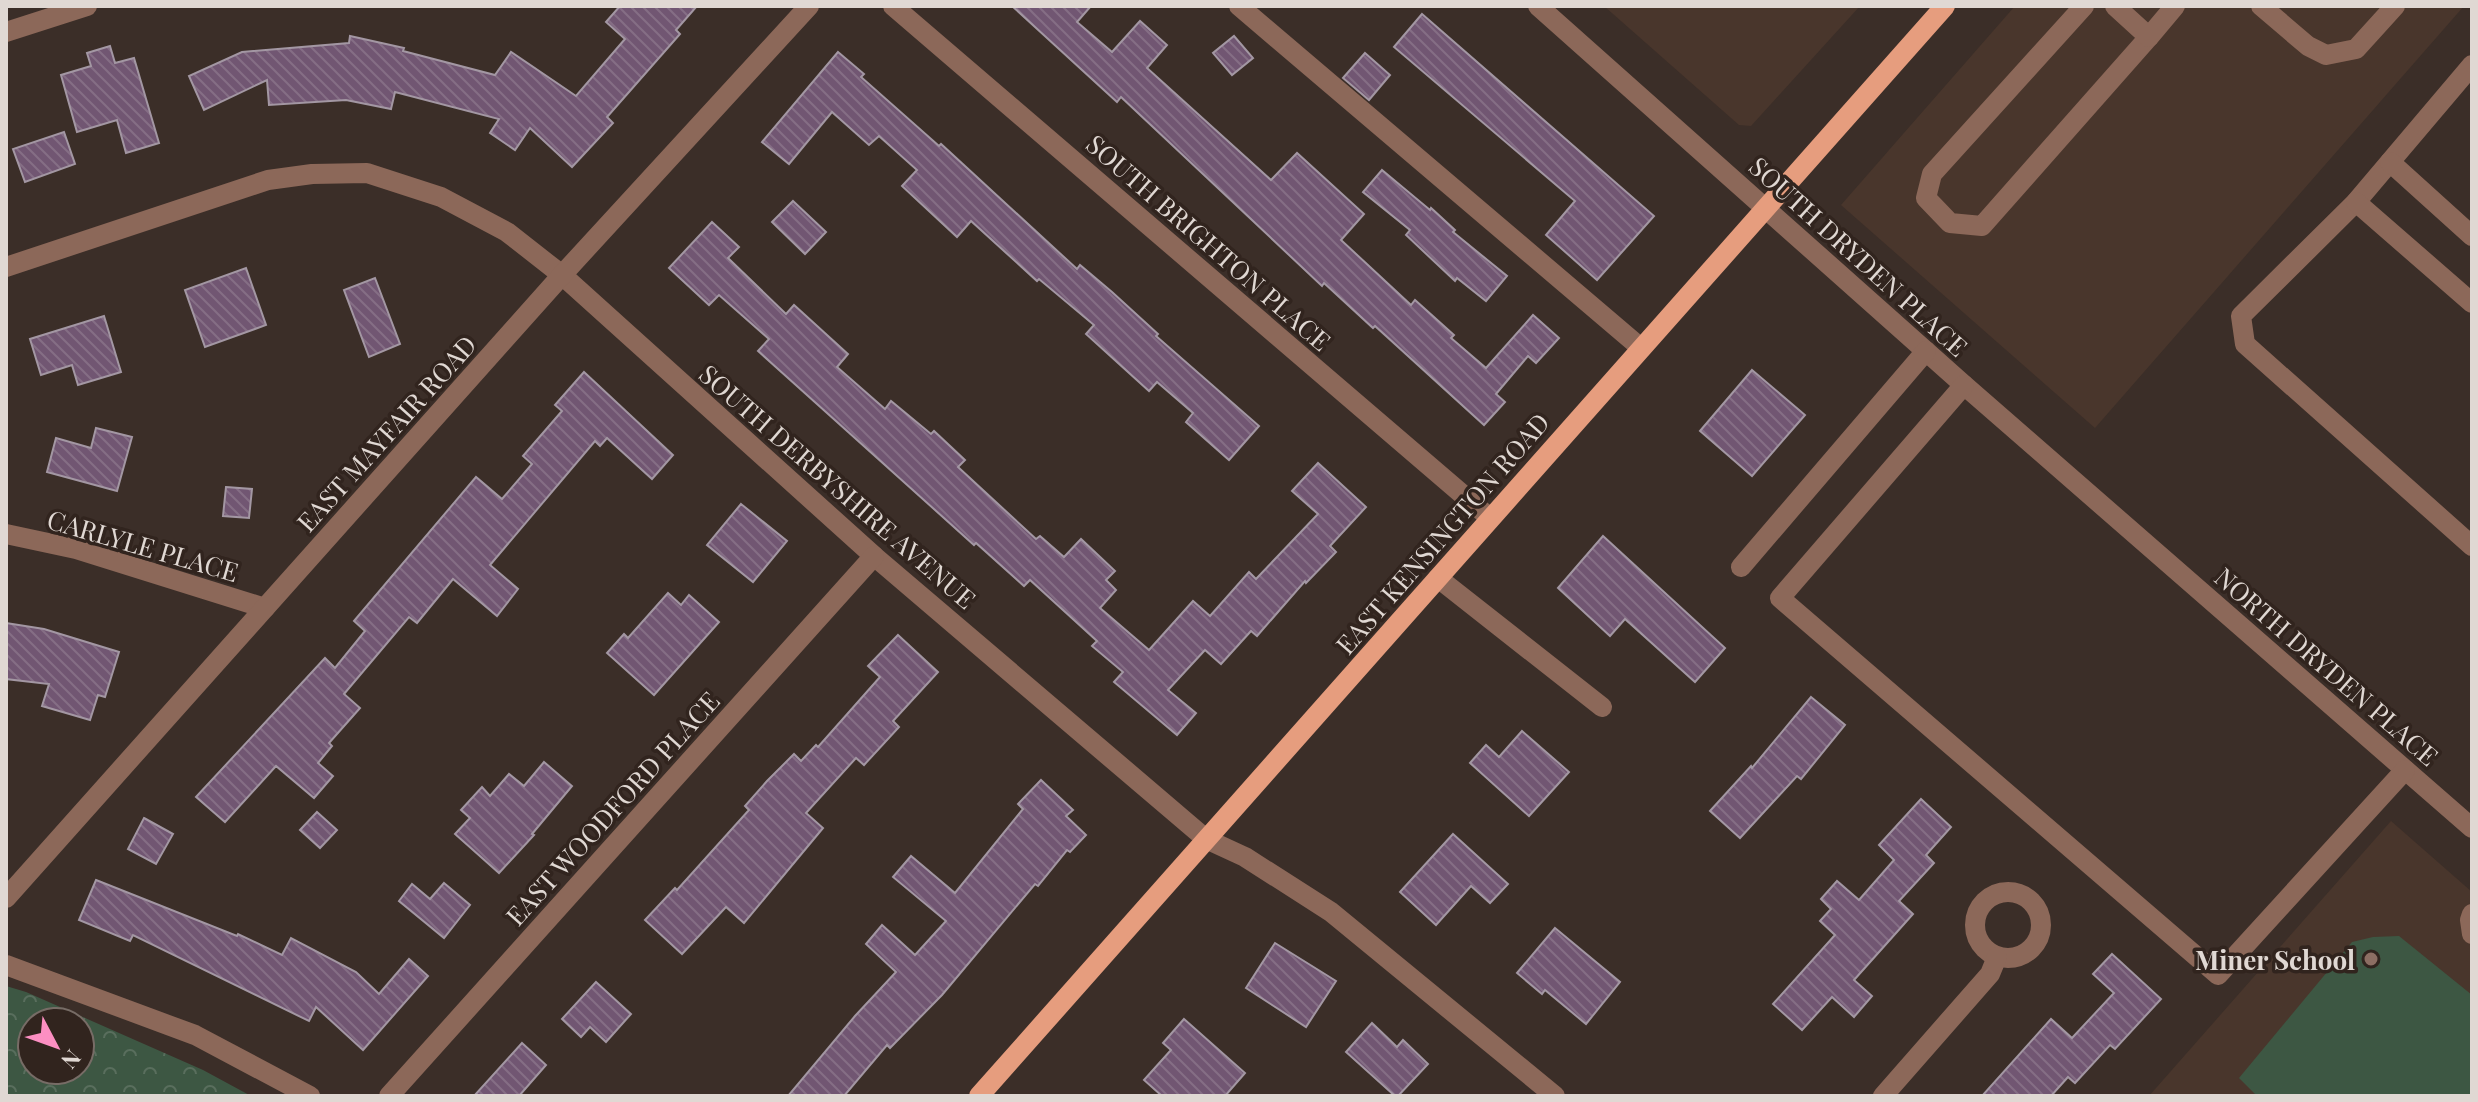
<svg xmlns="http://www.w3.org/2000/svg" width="2478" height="1102" font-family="'Playfair Display',serif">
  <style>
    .built { fill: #49362c }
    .grass { fill: #3d5743 }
    .forest { fill: url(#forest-crowns); fill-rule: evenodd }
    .building { fill: url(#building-back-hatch); stroke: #a397a3; stroke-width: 2 }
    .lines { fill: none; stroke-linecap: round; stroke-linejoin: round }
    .minor { stroke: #8c6859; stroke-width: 20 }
    .major { stroke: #e69d7e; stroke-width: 20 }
    .education-dot { fill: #8d6e63; stroke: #31241e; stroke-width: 3 }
    .labels { text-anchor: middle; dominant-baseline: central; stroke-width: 7; stroke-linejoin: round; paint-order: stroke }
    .street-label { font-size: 26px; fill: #e0d8d3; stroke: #31241e }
    .poi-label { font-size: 26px; font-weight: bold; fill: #e0d8d3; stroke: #31241e; text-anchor: end }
  </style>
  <defs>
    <pattern id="forest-crowns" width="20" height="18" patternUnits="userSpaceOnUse" patternTransform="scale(2)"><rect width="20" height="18" fill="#3d5743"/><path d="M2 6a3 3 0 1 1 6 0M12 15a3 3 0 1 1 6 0" fill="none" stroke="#596e5d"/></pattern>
    <pattern id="building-back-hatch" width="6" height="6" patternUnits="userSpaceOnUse" patternTransform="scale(2)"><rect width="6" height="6" fill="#715672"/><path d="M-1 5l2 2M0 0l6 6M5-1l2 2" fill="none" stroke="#856e85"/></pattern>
  </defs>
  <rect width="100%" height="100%" fill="#3b2e28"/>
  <g class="built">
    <path d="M 1604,6 L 1860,6 L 1751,126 L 1739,125 Z"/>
    <path d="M 2015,6 L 2464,6 L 2095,428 L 1841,205 Z"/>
    <path d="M 2391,821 L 2472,892 L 2472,1096 L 2149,1096 Z"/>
  </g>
  <path class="grass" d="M 2399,936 L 2472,995 L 2472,1096 L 2257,1096 L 2239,1078 L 2352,942 L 2373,937 Z"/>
  <path class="forest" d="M 6,986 L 26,992 L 203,1070 L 251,1096 L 6,1096 ZM 32,1022 L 80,1022 L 80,1070 L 32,1070 Z"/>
  <g class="building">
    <path d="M 620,6 L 697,6 L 676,30 L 680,34 L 607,117 L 613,123 L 572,167 L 530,128 L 515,150 L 490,133 L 499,119 L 395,92 L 391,109 L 346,100 L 269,105 L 267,80 L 204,110 L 189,76 L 242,52 L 349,43 L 350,36 L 404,48 L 403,51 L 495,75 L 511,52 L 576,96 L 625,39 L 606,22 Z"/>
    <path d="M 1012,6 L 1091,6 L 1077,22 L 1112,52 L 1140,21 L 1167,45 L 1147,68 L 1271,180 L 1297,153 L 1364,214 L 1341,240 L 1411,305 L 1415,300 L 1454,335 L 1451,338 L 1486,368 L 1533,315 L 1559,338 L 1536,363 L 1528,356 L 1496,394 L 1505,402 L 1484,425 L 1375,326 L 1373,328 L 1324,283 L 1322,286 L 1121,97 L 1117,102 Z"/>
    <path d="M 1422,14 L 1654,216 L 1597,280 L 1546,235 L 1575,201 L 1394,47 Z"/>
    <path d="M 1234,36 L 1253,58 L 1232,75 L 1213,53 Z"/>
    <path d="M 110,46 L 115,63 L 134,58 L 159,143 L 126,153 L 117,120 L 77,132 L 61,75 L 91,66 L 87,53 Z"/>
    <path d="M 838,52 L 864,74 L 861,77 L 939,146 L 941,144 L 1077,269 L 1080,265 L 1112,292 L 1158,334 L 1156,336 L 1259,426 L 1229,460 L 1186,422 L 1193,413 L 1157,382 L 1149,391 L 1086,334 L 1094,325 L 1039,279 L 1037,281 L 971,221 L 957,237 L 902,186 L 917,170 L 879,136 L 869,145 L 832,112 L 789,164 L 762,142 Z"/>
    <path d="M 1365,53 L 1390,75 L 1369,100 L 1343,78 Z"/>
    <path d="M 64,132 L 75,164 L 25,182 L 13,149 Z"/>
    <path d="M 1382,170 L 1430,210 L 1431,208 L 1455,230 L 1453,232 L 1507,276 L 1486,301 L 1457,278 L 1455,281 L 1406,235 L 1410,230 L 1363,192 Z"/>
    <path d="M 793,201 L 826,232 L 805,254 L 772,222 Z"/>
    <path d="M 712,222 L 739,247 L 728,258 L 786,314 L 794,305 L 848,354 L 837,367 L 885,409 L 891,401 L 931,434 L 934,431 L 965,460 L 958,467 L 1036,539 L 1040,536 L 1064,557 L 1081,539 L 1115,571 L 1106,580 L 1116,590 L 1100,608 L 1149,650 L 1193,601 L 1210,616 L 1249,572 L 1256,579 L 1318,514 L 1292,491 L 1318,463 L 1366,507 L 1330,546 L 1336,552 L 1306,583 L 1305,581 L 1257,636 L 1251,631 L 1221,664 L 1205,650 L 1168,690 L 1196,713 L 1177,735 L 1114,682 L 1123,672 L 1092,646 L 1097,641 L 1030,580 L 1024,586 L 976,543 L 974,545 L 758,351 L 769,339 L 719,295 L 709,305 L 669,268 Z"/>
    <path d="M 246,268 L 266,325 L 205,347 L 185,290 Z"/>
    <path d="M 375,278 L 400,344 L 369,357 L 344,290 Z"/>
    <path d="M 104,316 L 121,372 L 78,385 L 72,365 L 41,375 L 30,339 Z"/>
    <path d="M 1752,370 L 1805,415 L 1752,476 L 1700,431 Z"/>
    <path d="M 584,372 L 673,455 L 652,479 L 607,438 L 600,446 L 595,441 L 490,565 L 518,589 L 497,616 L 453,579 L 417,623 L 409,617 L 344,694 L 360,708 L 329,743 L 332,746 L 318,763 L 333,776 L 314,798 L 276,766 L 225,822 L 196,797 L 325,658 L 335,668 L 365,631 L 354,621 L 476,477 L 502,499 L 532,464 L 523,456 L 562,411 L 555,405 Z"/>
    <path d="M 96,428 L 132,437 L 117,491 L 47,472 L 56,438 L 91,448 Z"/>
    <path d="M 226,487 L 252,489 L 249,518 L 223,516 Z"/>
    <path d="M 741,504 L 787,541 L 753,582 L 707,545 Z"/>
    <path d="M 1603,536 L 1725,648 L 1695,682 L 1625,619 L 1610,636 L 1558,588 Z"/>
    <path d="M 668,593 L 681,605 L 689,595 L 719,622 L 654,695 L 607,653 L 624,634 L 628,638 Z"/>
    <path d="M 6,623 L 44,629 L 119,652 L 105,697 L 98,695 L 90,720 L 42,706 L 49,684 L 6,679 Z"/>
    <path d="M 898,635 L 938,672 L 893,721 L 899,727 L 864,765 L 856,758 L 806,813 L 823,828 L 744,923 L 726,907 L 682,954 L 645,920 L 675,888 L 677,890 L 749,810 L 745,806 L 767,781 L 794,754 L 801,761 L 816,745 L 818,747 L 880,677 L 868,666 Z"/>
    <path d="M 1811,697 L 1845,725 L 1801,779 L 1797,776 L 1740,838 L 1710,811 L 1751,766 L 1752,768 Z"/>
    <path d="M 1522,731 L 1569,772 L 1529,816 L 1470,763 L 1486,745 L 1499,757 Z"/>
    <path d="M 544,762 L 572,786 L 532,834 L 534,835 L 499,873 L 455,834 L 470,818 L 461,810 L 482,787 L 490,796 L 509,774 L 524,786 Z"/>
    <path d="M 1041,780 L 1073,810 L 1066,816 L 1086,835 L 1070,852 L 1067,850 L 1038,886 L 1035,884 L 942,995 L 890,1048 L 887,1045 L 844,1096 L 788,1096 L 855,1016 L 896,972 L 866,944 L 882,925 L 915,955 L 946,921 L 893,877 L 911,856 L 955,893 L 1023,809 L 1018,804 Z"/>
    <path d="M 1921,799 L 1951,827 L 1926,855 L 1934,863 L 1899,901 L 1913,914 L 1854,980 L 1872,996 L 1854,1017 L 1832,997 L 1802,1030 L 1773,1004 L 1835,935 L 1820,921 L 1831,909 L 1821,899 L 1837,881 L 1859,900 L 1894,860 L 1879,845 Z"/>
    <path d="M 317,812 L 337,830 L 320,848 L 300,830 Z"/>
    <path d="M 144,818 L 173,834 L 156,864 L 128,849 Z"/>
    <path d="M 1453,834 L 1508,884 L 1490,903 L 1471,886 L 1436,925 L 1400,892 Z"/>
    <path d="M 96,880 L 237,936 L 238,934 L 282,955 L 291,938 L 356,972 L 379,994 L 409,959 L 428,976 L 363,1050 L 316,1007 L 309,1021 L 133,935 L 130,941 L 79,920 Z"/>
    <path d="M 444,883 L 470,905 L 444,938 L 399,901 L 412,884 L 430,899 Z"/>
    <path d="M 1555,928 L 1620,982 L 1586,1024 L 1545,990 L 1542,994 L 1517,973 Z"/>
    <path d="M 1275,943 L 1336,981 L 1306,1027 L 1246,988 Z"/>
    <path d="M 2112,954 L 2161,999 L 2115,1049 L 2110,1045 L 2075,1083 L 2068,1077 L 2051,1096 L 1982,1096 L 2051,1019 L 2072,1038 L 2114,993 L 2093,974 Z"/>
    <path d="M 596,982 L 631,1014 L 606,1042 L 590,1027 L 581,1037 L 562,1019 Z"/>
    <path d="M 1184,1019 L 1245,1073 L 1225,1096 L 1162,1096 L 1144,1080 L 1171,1050 L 1163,1043 Z"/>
    <path d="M 1372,1023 L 1397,1047 L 1403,1040 L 1428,1064 L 1398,1096 L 1395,1096 L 1346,1052 Z"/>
    <path d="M 522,1043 L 546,1065 L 519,1096 L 474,1096 Z"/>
  </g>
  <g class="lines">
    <g class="minor">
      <path d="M 893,6 L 1490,518"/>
      <path d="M 1239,6 L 1641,348"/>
      <path d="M 1538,6 L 1964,385 L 2472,828"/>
      <path d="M 2084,6 L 1932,174 L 1926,198 L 1950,223 L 1982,226 L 2149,37"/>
      <path d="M 2115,6 L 2149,37 L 2175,6"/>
      <path d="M 2261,6 L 2308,46 L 2326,55 L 2356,49 L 2395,6"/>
      <path d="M 6,32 L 87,6"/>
      <path d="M 2472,65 L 2356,202 L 2241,316 L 2245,344 L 2472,546"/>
      <path d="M 2390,162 L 2472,236"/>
      <path d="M 2356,202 L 2472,303"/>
      <path d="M 6,267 L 268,180 L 312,174 L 367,173 L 441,197 L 507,232 L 562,275 L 874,556 L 1206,839 L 1245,857 L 1331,912 L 1555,1096"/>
      <path d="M 1964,385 L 1780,598 L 2218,975 L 2405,770"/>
      <path d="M 6,534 L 76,549 L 265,608"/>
      <path d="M 1741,567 L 1926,351"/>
      <path d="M 1438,578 L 1602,707"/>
      <circle cx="2008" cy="925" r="33"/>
      <path d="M 6,898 L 562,275 L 809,6"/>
      <path d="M 2472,914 L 2470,920 L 2472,934"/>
      <path d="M 6,965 L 195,1035 L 310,1096"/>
      <path d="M 389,1096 L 874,556"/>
      <path d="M 1883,1096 L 1990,974 L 1997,957"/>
    </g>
    <path class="major" d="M 979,1096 L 1945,6"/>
  </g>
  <circle class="education-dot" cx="2371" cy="959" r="8"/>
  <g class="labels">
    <g class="street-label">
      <text transform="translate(1209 242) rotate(41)">SOUTH BRIGHTON PLACE</text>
      <text transform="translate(1859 256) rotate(42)">SOUTH DRYDEN PLACE</text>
      <text transform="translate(386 433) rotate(-48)">EAST MAYFAIR ROAD</text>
      <text transform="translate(838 486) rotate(41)">SOUTH DERBYSHIRE AVENUE</text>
      <text transform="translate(1442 533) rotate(-49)">EAST KENSINGTON ROAD</text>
      <text transform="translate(143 545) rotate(16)">CARLYLE PLACE</text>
      <text transform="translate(2327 666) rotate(41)">NORTH DRYDEN PLACE</text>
      <text transform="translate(612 808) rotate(-48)">EAST WOODFORD PLACE</text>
    </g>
    <g class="poi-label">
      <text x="2355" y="959">Miner School</text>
    </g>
  </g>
  <rect width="2478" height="1102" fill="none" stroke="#e0d8d3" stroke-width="16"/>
  <g transform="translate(56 1046) rotate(131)"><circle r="38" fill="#31241e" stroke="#776c66" stroke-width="2"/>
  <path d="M0-6L14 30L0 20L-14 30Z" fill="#fc8fc2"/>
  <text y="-12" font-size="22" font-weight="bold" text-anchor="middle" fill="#e0d8d3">N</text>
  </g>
</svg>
